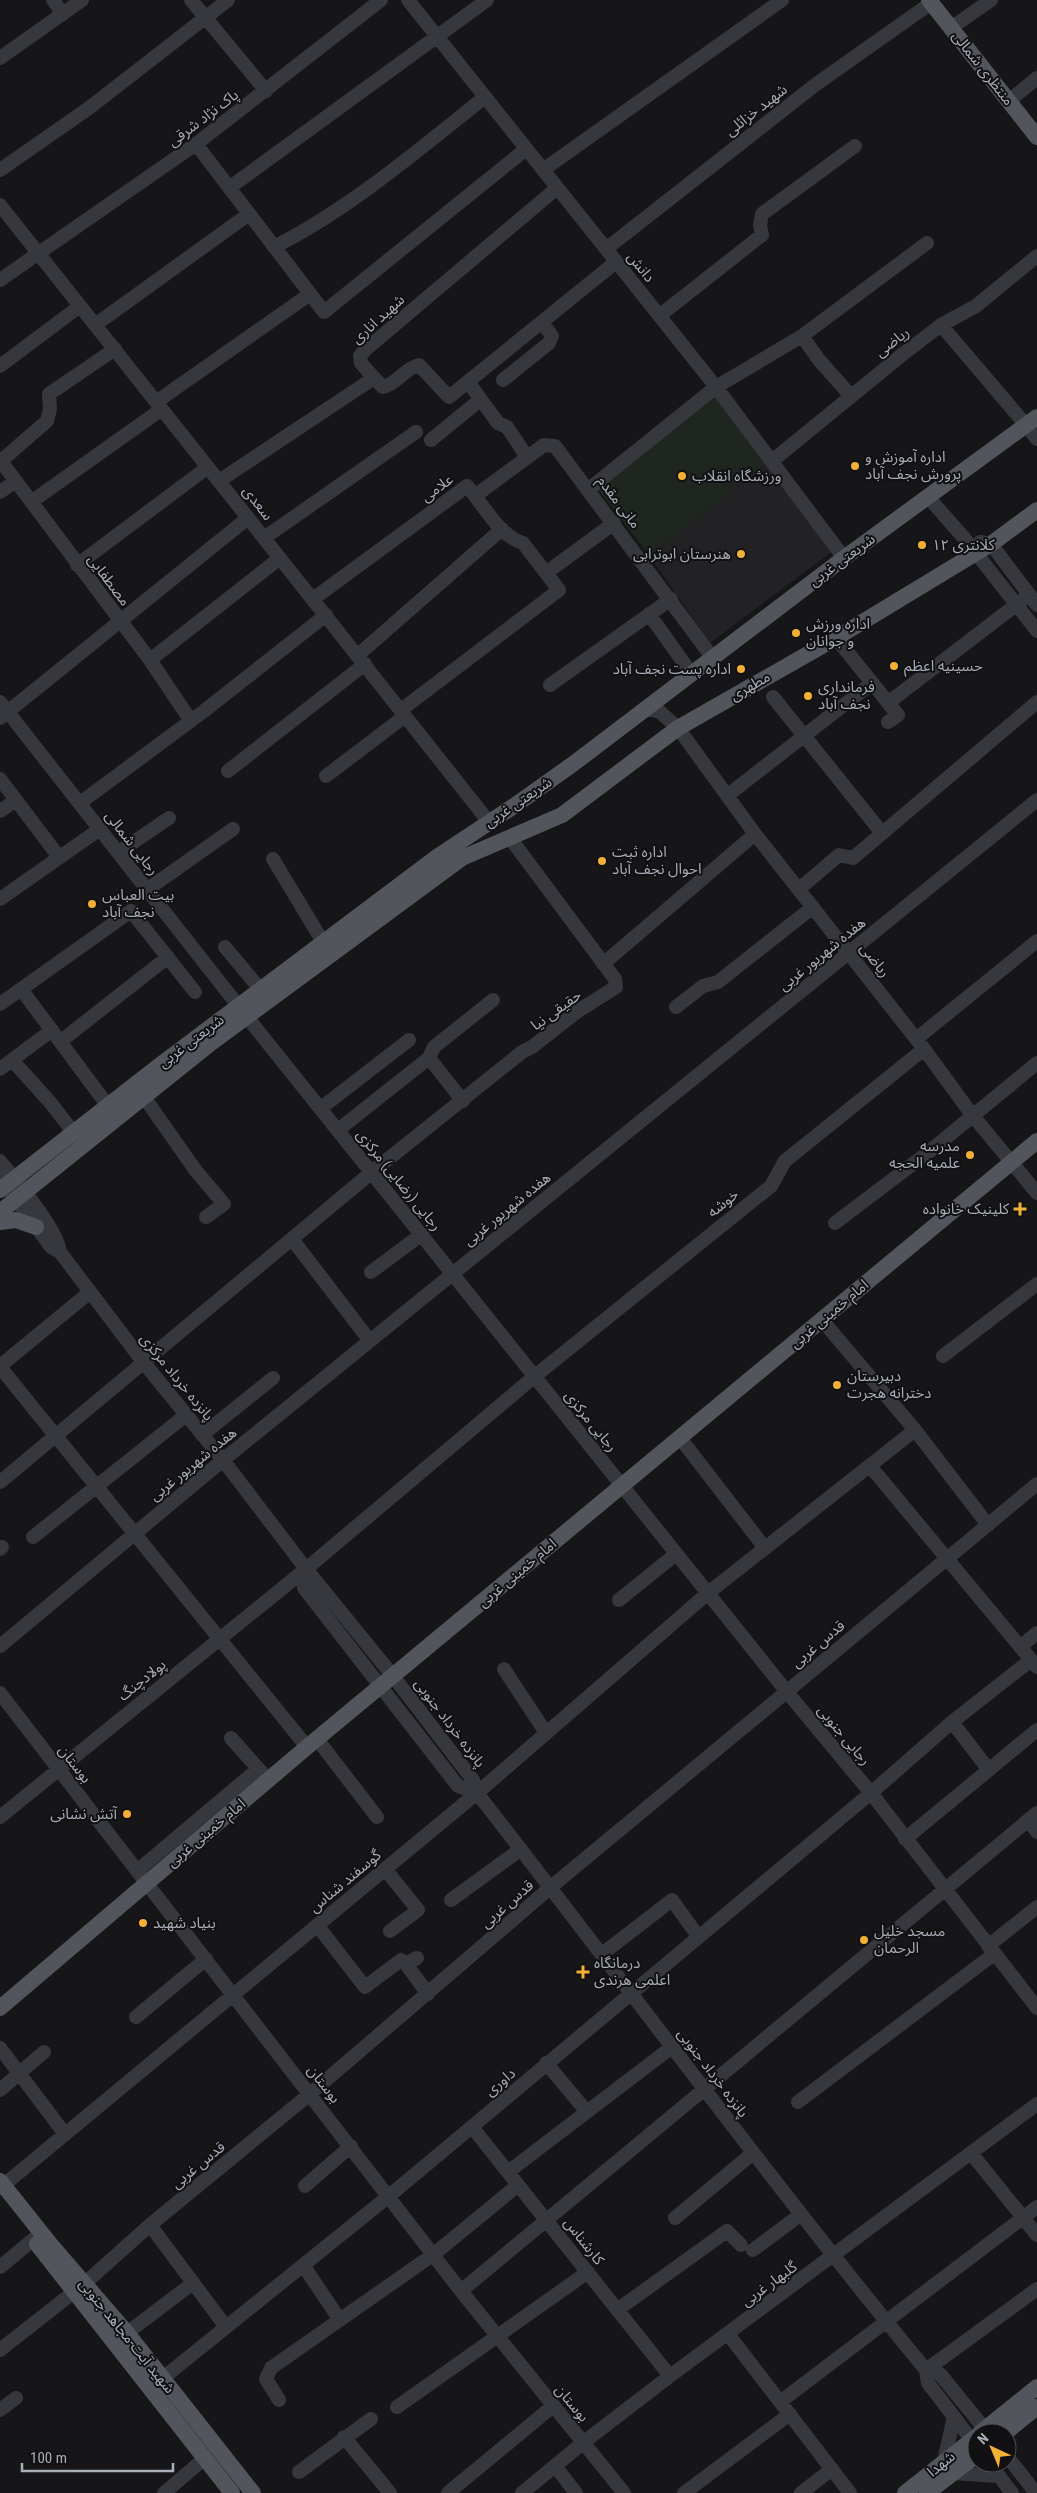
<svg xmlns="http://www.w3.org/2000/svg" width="1037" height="2493" font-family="'Roboto Condensed','Noto Sans Arabic',sans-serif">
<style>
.built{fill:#222225}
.green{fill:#1e261f}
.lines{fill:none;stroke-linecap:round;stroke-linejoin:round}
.minor{stroke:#37383d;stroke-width:14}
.major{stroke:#53555c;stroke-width:16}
.poi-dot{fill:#f2b134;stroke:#111113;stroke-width:2}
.labels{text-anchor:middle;stroke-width:4;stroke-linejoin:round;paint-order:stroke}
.street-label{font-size:15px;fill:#a8adb8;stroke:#111113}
.poi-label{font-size:15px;fill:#a8adb8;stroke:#111113;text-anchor:start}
</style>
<rect width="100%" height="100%" fill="#161618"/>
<path class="built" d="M766,464L833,551L710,643L650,557Z"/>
<path class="green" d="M714,394L766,464L650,557L597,488Z"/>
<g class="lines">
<path class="minor" d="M53,0L63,14
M191,0L266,91
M408,0L716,387L844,558
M951,28L991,0
M0,58L82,0
M1009,101L1037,78
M196,144L324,312L526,149
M0,170L89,108L228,0
M543,170L782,0
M229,188L487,0
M0,205L489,822
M274,247C351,208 418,150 485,97
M606,249L815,85L931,3
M0,280L196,144L381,0
M659,316L762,235L760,225L762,214L855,146
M95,325L249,214
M941,325L1026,425
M802,336L819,360L851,396
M0,366L80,306
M374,378L383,387C397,384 405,368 419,365L449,397L616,262
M503,380L549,343L552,336L542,322
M468,382L498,423L507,427L527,457
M156,402L310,294
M1032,433L1037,439
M431,440L480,400
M0,460L150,660L191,721
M1,461L47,421L50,409L49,394L115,349
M772,461L903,354L941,325L976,306L1037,256
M219,481L374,378L361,363L360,356L365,350L557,188
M589,489L716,387L802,336L927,243
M0,492L16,481
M475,496L544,445L555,446L712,657
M928,497L965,539L1037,631
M31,502L162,409
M264,538L416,432
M980,542L991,544L1037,605
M77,565L208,467
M546,573L614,523
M313,599L467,486C483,504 499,536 523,543L559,590L401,710
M649,614L691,673
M836,638L898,715L888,722
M358,655L502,529
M150,660L280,558
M550,685L671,599
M773,697L882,833
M0,702L247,1017L787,1692L871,1793L1037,2008
M888,703L1029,595
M641,711L649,709L660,712L678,728L755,834L924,1049L973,1116L1037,1193
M0,718L248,518
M228,771L365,664
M326,776L405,716
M0,779L59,857
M728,795L872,683
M80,803L204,711L326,615
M0,811L16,800
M119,852L169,818
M273,859L323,942
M148,889L233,829
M799,889L839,855L853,858L1037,702
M0,899L100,829
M225,947L260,989
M603,964L755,834
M21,989L108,1106
M0,1004L131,911L195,992
M676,1007L703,986L718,982L813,907
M916,1039L1037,941
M61,1041L168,957
M429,1058L463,1101
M12,1060L49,1101L74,1133
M0,1069L52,1030
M144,1097L196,1171L224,1204L206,1217
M321,1108L409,1040
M338,1130L429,1058L434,1047L493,1000
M0,1161C16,1181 57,1228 60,1252
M0,1177L51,1247L60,1252L144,1363L223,1460L306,1569L393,1676L473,1780L477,1793C627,1985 771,2182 926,2370L928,2383L977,2447
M835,1223L930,1151L1037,1063
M292,1239L370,1341
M371,1272L422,1234
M822,1320L915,1430L988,1525
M943,1356L1037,1284
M0,1366L90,1292
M0,1367L307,1747
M202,1435L273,1378
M680,1438L765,1548
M870,1466L1037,1667
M0,1482L372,1172L522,1052L532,1047L578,1011L616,987L615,979L510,838
M33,1537L186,1415
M0,1549L2,1547
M306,1569L304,1588L458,1786L477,1793
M619,1600L676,1554
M0,1646L223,1460L1037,800
M1020,1647L1037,1633
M504,1669L546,1733
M0,1693L461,2291L624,2493
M952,1722L989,1770
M231,1738L263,1774
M317,1739L377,1817
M0,1817L306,1569L535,1376L771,1186L785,1161L924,1049
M1028,1820L1037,1832
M905,1839L1037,1730
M385,1869L418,1910L390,1931
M137,1871L258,1769
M451,1900L521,1849
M317,1925L365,1987L401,1960L406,1964L417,1958
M988,1946L1037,1907
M602,1954L672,1900L698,1936
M406,1964L428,1994
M136,2017L206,1959
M0,2048L65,2134
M546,2063L587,2112
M0,2090L44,2052
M798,2102L994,1954
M472,2127L670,2376
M971,2153L1037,2235
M508,2172L672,2047
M305,2186L351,2146
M0,2188L477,1793L708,1593L915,1430
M675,2218L753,2153
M150,2225L226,2327
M753,2250L800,2215
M303,2265L340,2320
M0,2267L41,2233
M461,2291L1037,1813
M617,2310L727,2231L741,2245
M127,2333L193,2283
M728,2334L850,2493
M0,2350L84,2284L150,2225L311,2093L551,1887L1037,1484
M926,2370L1037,2289
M926,2370L940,2374L988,2433
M163,2378L389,2196L871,1793L952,1722L1031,1660
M279,2400L266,2379L271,2368L434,2254L518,2185
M780,2402L1037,2207
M397,2407L588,2272
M0,2410L16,2398
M344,2437L390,2493
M1007,2456L1036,2493
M944,2461L954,2417
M989,2463L1012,2493
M555,2466L576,2493
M299,2472L371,2419
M952,2473L999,2476
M164,2493L205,2458
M448,2493L553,2406
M522,2493L584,2442L670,2376L1037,2104
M684,2493L790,2414
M801,2493L832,2469"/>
<path class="major" d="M929,0L1037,137
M0,1190L160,1065L437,857L514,806L573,764L844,558L1037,417
M0,1212L211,1043L462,858L562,815L678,728L836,638L991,544L1037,510
M0,1222L16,1220L36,1227
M0,2008L307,1747L1037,1141
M0,2181L51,2245L127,2333L253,2493
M37,2244L232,2493
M980,2433L1037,2387
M1005,2433L1037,2407
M905,2493L977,2436
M927,2493L977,2455"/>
</g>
<g class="poi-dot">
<circle cx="855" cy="466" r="5"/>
<circle cx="682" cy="476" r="5"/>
<circle cx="922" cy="545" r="5"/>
<circle cx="741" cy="554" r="5"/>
<circle cx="796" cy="633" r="5"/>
<circle cx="894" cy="666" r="5"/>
<circle cx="741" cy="669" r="5"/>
<circle cx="808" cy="696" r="5"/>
<circle cx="602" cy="861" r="5"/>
<circle cx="92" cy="904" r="5"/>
<circle cx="970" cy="1155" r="5"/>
<path d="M1017.5 1201.5h5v5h5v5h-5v5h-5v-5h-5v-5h5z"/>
<circle cx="837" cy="1385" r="5"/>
<circle cx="127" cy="1814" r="5"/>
<circle cx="143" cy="1923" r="5"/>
<circle cx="864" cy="1940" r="5"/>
<path d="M580.5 1964.5h5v5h5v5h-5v5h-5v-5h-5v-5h5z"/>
</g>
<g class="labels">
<g class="street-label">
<text transform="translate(983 68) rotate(52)" y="5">منتظری شمالی</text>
<text transform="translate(756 110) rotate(-38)" y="5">شهید خزائلی</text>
<text transform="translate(203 118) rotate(-37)" y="5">پاک نژاد شرقی</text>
<text transform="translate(641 267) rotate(51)" y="5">دانش</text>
<text transform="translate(378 319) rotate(-42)" y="5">شهید اناری</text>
<text transform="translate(892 342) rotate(-38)" y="5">ریاضی</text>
<text transform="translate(437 488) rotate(-36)" y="5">علامی</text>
<text transform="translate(619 502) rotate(53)" y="5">مانی مقدم</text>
<text transform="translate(258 503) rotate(52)" y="5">سعدی</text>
<text transform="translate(842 560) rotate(-36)" y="5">شریعتی غربی</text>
<text transform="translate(109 580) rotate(53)" y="5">مصطفایی</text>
<text transform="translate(750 686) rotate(-30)" y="5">مطهری</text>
<text transform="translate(518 802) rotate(-34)" y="5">شریعتی غربی</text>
<text transform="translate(132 843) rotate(52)" y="5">رجایی شمالی</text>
<text transform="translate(822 954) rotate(-39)" y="5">هفده شهریور غربی</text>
<text transform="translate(875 960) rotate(52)" y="5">ریاضی</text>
<text transform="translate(556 1010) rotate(-36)" y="5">حقیقی نیا</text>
<text transform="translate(191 1041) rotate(-37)" y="5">شریعتی غربی</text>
<text transform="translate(399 1180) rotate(51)" y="5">رجایی (رضایی) مرکزی</text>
<text transform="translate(723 1203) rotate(-39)" y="5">خوشه</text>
<text transform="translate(507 1209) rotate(-39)" y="5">هفده شهریور غربی</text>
<text transform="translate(829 1314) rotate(-40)" y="5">امام خمینی غربی</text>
<text transform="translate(177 1377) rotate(51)" y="5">پانزده خرداد مرکزی</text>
<text transform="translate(591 1421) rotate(51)" y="5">رجایی مرکزی</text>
<text transform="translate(193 1464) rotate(-39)" y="5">هفده شهریور غربی</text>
<text transform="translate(517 1573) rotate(-40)" y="5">امام خمینی غربی</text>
<text transform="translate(818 1644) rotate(-40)" y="5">قدس غربی</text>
<text transform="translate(142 1680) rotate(-39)" y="5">پولادچنگ</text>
<text transform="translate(450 1723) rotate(53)" y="5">پانزده خرداد جنوبی</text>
<text transform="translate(844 1735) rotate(50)" y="5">رجایی جنوبی</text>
<text transform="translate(75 1764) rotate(52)" y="5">بوستان</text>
<text transform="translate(206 1833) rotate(-40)" y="5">امام خمینی غربی</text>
<text transform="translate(345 1881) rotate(-40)" y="5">گوسفند شناس</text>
<text transform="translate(507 1904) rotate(-41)" y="5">قدس غربی</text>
<text transform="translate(713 2073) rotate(53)" y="5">پانزده خرداد جنوبی</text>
<text transform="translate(500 2082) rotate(-40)" y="5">داوری</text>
<text transform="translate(324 2084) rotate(52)" y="5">بوستان</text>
<text transform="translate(198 2165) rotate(-39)" y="5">قدس غربی</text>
<text transform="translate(584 2241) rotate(52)" y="5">کارشناس</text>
<text transform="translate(769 2284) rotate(-36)" y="5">گلبهار غربی</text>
<text transform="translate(127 2336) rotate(51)" y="5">شهید آیت-مجاهد جنوبی</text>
<text transform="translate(572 2403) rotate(50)" y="5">بوستان</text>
<text transform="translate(941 2464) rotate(-39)" y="5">شهدا</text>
</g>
<g class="poi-label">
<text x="865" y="462">اداره آموزش و<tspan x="865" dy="17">پرورش نجف آباد</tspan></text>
<text x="692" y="481">ورزشگاه انقلاب</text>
<text x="932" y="550">کلانتری ۱۲</text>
<text x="731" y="559" text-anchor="end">هنرستان ابوترابی</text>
<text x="806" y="629">اداره ورزش<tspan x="806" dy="17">و جوانان</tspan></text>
<text x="904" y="671">حسینیه اعظم</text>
<text x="731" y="674" text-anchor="end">اداره پست نجف آباد</text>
<text x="818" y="692">فرمانداری<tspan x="818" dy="17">نجف آباد</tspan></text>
<text x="612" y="857">اداره ثبت<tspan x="612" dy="17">احوال نجف آباد</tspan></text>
<text x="102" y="900">بیت العباس<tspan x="102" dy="17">نجف آباد</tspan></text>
<text x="960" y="1151" text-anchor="end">مدرسه<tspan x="960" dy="17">علمیه الحجه</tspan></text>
<text x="1009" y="1214" text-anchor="end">کلینیک خانواده</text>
<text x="847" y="1381">دبیرستان<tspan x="847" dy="17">دخترانه هجرت</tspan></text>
<text x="117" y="1819" text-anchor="end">آتش نشانی</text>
<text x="153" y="1928">بنیاد شهید</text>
<text x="874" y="1936">مسجد خلیل<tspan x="874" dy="17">الرحمان</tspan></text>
<text x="594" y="1968">درمانگاه<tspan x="594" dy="17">اعلمی هرندی</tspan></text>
</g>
</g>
<g transform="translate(992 2448) rotate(316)"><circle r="24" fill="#111113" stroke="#4d4f55"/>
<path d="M0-4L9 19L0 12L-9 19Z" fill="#f2b134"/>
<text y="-8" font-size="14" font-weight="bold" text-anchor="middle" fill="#a8adb8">N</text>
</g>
<path d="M22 2463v8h151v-8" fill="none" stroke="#a8adb8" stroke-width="2.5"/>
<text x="30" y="2463" font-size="15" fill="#a8adb8" stroke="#111113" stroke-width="4" paint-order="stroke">100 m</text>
</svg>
